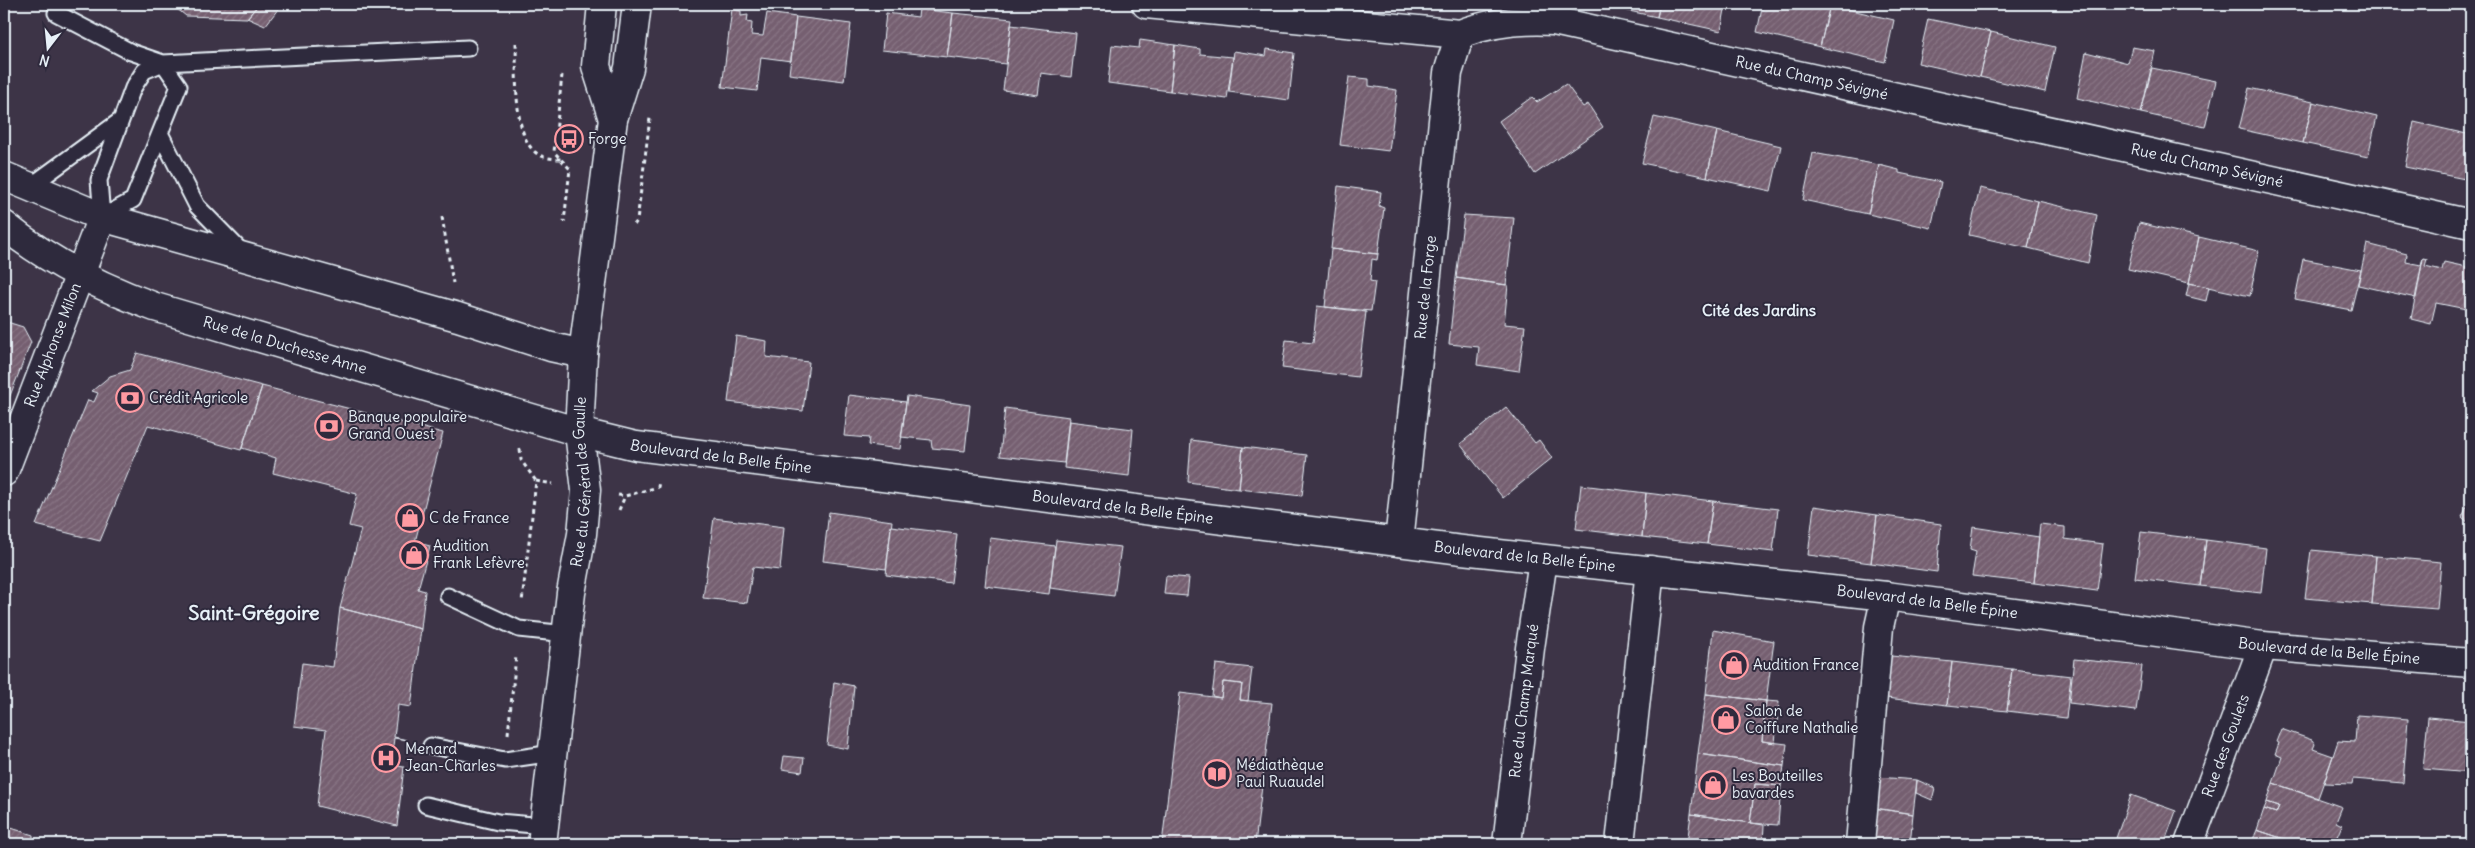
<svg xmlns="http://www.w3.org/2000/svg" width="2475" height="848" font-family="Delius,sans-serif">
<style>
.building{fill:url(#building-hatch);stroke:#e8f1f8}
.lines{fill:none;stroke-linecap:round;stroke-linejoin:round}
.lane-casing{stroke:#e8f1f8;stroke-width:19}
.street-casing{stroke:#e8f1f8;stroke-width:31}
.secondary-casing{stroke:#e8f1f8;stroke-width:31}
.path{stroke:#e8f1f8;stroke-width:3;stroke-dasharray:4 4;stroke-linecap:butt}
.lane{stroke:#2f2a3d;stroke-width:15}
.street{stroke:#2f2a3d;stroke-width:28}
.secondary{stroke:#2f2a3d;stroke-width:28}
.labels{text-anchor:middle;stroke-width:4;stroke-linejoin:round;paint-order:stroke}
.street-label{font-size:15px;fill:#e8f1f8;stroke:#2f2a3d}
.poi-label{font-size:15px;fill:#e8f1f8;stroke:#2f2a3d;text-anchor:start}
.neighbourhood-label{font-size:16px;font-weight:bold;fill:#e8f1f8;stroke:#2f2a3d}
.district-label{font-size:20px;font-weight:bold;fill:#e8f1f8;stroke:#2f2a3d}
</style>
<defs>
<pattern id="building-hatch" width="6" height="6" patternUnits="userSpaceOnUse" patternTransform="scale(1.25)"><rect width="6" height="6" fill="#755e70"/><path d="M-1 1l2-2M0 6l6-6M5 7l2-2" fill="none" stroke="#897685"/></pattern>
</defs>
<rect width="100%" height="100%" fill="#3d3447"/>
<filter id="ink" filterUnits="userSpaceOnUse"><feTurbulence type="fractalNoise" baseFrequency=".02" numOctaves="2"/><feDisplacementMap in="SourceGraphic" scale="10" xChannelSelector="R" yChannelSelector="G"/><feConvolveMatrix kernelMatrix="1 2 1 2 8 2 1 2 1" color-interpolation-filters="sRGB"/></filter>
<g filter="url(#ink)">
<path class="building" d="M171,4H259L247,18L186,16Z
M259,4H282L265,26L247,18Z
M1596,4H1660L1657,17Z
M1660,4H1726L1721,31L1657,17Z
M1763,4L1830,5L1820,47L1757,32Z
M1830,5L1894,20L1885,62L1820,47Z
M732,9L741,11V16L748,15L747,22L752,23L751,35L763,36L767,13L796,17L791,61L761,57L757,91L722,87Z
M919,9L953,13L947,57L882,50L886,13L918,17Z
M953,13L1012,19L1006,64L947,57Z
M796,17L851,24L844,81L789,74Z
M1928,19L1991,32L1980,77L1918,63Z
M1011,25L1076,33L1071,77L1041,73L1038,95L1003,90Z
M1991,32L2055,47L2045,92L1980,77Z
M1140,40L1175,45L1170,91L1108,83L1112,45L1139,48Z
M1175,45L1200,49V54L1233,57L1227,99L1170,91Z
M2132,47L2155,51L2141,113L2077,98L2086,52L2128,63Z
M1267,49L1294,53L1289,100L1229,92L1234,51L1266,56Z
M2152,68L2216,81L2205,127L2141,113Z
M1349,77L1369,79V86L1397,90L1389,151L1340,145Z
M1566,84L1583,107L1588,104L1603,127L1535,174L1499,121L1532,97L1537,102Z
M2249,88L2313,102L2303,143L2239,129Z
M2313,102L2377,117L2368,157L2303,143Z
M1654,117L1717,131L1707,177L1642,163Z
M2414,122L2471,135V150L2465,179L2405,167Z
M1717,131L1781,146L1771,191L1707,177Z
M2471,150V181L2465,179Z
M1813,153L1879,165L1868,214L1803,200Z
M1879,165L1899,170V173L1941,182L1931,228L1868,214Z
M1338,186L1381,192L1379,206L1384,208L1378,254L1331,249Z
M1980,188L2038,201L2028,248L1969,235Z
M2038,201L2097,215L2088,263L2028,248Z
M1464,215L1514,218L1506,285L1456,278Z
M2139,223L2199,237L2189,283L2128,269Z
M2199,237L2259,251L2250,296L2189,283Z
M2367,244L2407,254L2406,262L2421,265L2423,258L2416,298L2358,285Z
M1331,249L1378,254L1377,260L1372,259L1370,281L1375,282L1371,311L1325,307Z
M2423,258L2427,259L2425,266L2442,270L2444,262L2471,268V310L2436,303L2431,324L2411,319Z
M2303,259L2361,270L2351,310L2295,299Z
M1456,278L1508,285L1504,324L1525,326L1519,371L1477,365L1479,347L1449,344Z
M2189,283L2209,287L2206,301L2186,296Z
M1317,306L1366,312L1358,377L1282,368L1286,340L1313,343Z
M4,321L23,327L31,342L4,411Z
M736,336L767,341L766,357L809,362L803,411L728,402Z
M137,353L262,386L241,450L148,425L100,541L36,525L88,400L94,402L98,393L92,391L110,376L130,370Z
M262,386L443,433L415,542L430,546L418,589L425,591L421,629L340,608L361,529L349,526L357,494L273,473L276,458L242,448Z
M849,395L906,402L900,449L868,445L869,438L844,436Z
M907,396L970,405L965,451L932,448L931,440L901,437Z
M1506,407L1535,443L1539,440L1552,458L1503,498L1460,444Z
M1005,408L1069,417L1064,463L1000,456Z
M1069,421L1133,429L1129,476L1064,468Z
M1191,440L1243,447L1239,489L1188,482Z
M1243,447L1307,455L1302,496L1239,489Z
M1581,485L1646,493L1642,537L1576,529Z
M1646,493L1713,501L1707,544L1642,537Z
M2470,500H2471V525L2462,517Z
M1713,501L1778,509L1773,552L1707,544Z
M1814,506L1877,515L1871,563L1808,555Z
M829,512L892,521L886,569L823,561Z
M1877,515L1941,524L1937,572L1871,563Z
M714,518L784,527L780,570L753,567L747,603L703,598Z
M2040,524L2065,527V539L2103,544L2097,591L2034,583Z
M891,526L957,534L951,583L886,575Z
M1973,527L2039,537L2034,583L1972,576L1976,552L1970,550Z
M2141,532L2206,540L2200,586L2135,578Z
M990,538L1055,546L1049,594L985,586Z
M1056,540L1121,547L1114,596L1050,588Z
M2206,540L2266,548L2261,593L2200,586Z
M2311,550L2376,556L2372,604L2305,598Z
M2376,556L2441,562L2437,609L2372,604Z
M1166,576L1189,578L1187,596L1164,594Z
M340,608L421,629L411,707L398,705L394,737L407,740L394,738L391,765L404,767L397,826L317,806L326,730L294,726L302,663L333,667Z
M1713,630L1774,641L1766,701L1706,694Z
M1891,656L1952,662L1947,705L1886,698Z
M2074,659L2142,666L2136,711L2069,703Z
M1952,662L2012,669L2007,711L1947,705Z
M1216,664L1252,668L1248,701L1240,700L1242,684L1223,682L1221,698L1212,696Z
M2012,669L2071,676L2066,718L2007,711Z
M834,682L854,686L848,749L827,745Z
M1223,682L1242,684L1240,700L1272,703L1255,844H1162L1180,693L1221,698Z
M1706,694L1766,701L1762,741L1787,744L1784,766L1698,754Z
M1766,701L1779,702L1775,743L1762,741Z
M2357,715L2408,719L2403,783L2353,779L2352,784L2324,783L2338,741L2355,742Z
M2428,717L2471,721V773L2423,769Z
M2281,729L2312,740L2315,744L2313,749L2333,756L2318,798L2273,783L2282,757L2275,754L2279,743L2276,742Z
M1698,754L1784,766L1781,786L1755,784L1750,823L1691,814Z
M784,756L804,758L802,772L782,769Z
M1877,777L1917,780L1913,814L1874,808Z
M1917,780L1935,788L1932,800L1916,793Z
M2273,783L2342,807L2336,822L2342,825L2334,844H2299L2257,830L2264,809L2276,813L2279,806L2267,802Z
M1755,784L1781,786L1778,825L1750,823Z
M2131,795L2176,811L2164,844H2114Z
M2267,802L2279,806L2276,813L2264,809Z
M1874,808L1913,814L1910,844L1870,840Z
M1691,814L1764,825L1763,844H1687Z
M5,826L33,835V839L46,844L4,843Z
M2257,830L2299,844H2251Z"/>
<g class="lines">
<defs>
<path id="lane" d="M56,13L131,52L163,63L179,86L133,200L102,217L99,180L133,88L144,71L163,63L468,48
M161,135L197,206L243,253
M28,188L121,120
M448,596L519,629L567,634
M431,746L505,760L553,753
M426,805L498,822L545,826"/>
<g id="street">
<path id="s1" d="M1146,4L1460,34C1491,22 1520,19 1554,21L2471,224"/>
<path id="s2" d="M4,472L102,217"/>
<path id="s3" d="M1399,542L1448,73L1460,34"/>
<path id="s4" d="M1507,844L1530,648L1543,560"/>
<path d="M1620,844L1650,570"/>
<path d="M1860,844L1879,627L1886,596"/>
<path id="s5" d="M2189,844L2263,646"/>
</g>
<g id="secondary">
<path d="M602,4L596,66L613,119"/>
<path d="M4,176L102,217L458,317L551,347L583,354"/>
<path id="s6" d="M4,225C49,262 100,287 155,307L579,432L636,446L1462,550L1886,596L2263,646L2471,663"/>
<path id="s7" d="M542,844L571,593L582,534L586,490L579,432L583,354L613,119L629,68L637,4"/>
</g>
</defs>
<use href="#lane" class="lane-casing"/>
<use href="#street" class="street-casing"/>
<use href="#secondary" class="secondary-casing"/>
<path class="path" d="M516,43C517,71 512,132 535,152C542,158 553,159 561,159
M562,75L554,152L570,169L564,222
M442,217L453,283
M634,225L637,221L650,118
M520,449L521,460L536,481L522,602
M536,481L553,484
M618,495L625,496L658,487L659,482
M619,510L625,496
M508,734L516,656"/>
<use href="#lane" class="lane"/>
<use href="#street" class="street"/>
<use href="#secondary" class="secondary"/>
</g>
</g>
<defs>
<symbol id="bus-ring" viewBox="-11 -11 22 22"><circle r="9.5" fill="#2f2a3d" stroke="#ff9aa2" stroke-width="1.5"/><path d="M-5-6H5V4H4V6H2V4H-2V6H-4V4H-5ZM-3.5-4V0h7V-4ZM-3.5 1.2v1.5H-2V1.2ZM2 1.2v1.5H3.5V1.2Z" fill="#ff9aa2"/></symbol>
<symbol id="bank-ring" viewBox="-11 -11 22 22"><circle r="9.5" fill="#2f2a3d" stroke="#ff9aa2" stroke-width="1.5"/><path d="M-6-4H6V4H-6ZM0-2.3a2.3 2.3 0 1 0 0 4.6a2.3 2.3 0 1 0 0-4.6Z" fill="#ff9aa2"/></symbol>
<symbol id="shop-ring" viewBox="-11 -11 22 22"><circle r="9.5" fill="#2f2a3d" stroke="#ff9aa2" stroke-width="1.5"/><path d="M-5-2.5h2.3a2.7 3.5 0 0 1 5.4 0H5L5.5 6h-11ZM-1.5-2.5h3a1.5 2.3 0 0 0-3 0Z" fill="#ff9aa2"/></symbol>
<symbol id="hospital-ring" viewBox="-11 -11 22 22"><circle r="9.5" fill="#2f2a3d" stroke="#ff9aa2" stroke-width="1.5"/><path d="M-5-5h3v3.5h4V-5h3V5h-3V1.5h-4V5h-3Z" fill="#ff9aa2"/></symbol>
<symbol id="library-ring" viewBox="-11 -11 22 22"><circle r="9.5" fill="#2f2a3d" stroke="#ff9aa2" stroke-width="1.5"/><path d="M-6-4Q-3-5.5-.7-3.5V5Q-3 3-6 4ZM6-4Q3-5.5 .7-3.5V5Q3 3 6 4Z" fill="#ff9aa2"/></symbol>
</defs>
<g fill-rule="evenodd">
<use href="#bus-ring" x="553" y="123" width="32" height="32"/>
<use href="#bank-ring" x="114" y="382" width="32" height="32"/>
<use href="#bank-ring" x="313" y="410" width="32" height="32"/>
<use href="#shop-ring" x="394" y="502" width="32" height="32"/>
<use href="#shop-ring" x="398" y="539" width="32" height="32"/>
<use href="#shop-ring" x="1718" y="649" width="32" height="32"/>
<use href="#shop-ring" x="1710" y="704" width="32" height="32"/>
<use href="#hospital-ring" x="370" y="742" width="32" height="32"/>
<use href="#library-ring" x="1201" y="758" width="32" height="32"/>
<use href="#shop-ring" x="1697" y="769" width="32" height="32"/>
</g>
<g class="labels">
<g class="street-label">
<text dy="5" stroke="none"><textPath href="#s1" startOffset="675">Rue du Champ Sévigné</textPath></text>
<text dy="5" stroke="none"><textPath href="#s1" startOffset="1080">Rue du Champ Sévigné</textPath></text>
<text dy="5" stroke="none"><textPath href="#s3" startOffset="256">Rue de la Forge</textPath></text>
<text dy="5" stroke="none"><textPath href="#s2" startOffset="136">Rue Alphonse Milon</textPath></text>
<text dy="5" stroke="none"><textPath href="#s6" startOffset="308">Rue de la Duchesse Anne</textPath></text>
<text dy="5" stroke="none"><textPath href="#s6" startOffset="759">Boulevard de la Belle Épine</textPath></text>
<text dy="5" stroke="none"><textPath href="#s7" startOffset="365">Rue du Général de Gaulle</textPath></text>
<text dy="5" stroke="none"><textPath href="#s6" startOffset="1164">Boulevard de la Belle Épine</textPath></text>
<text dy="5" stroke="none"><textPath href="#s6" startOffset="1569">Boulevard de la Belle Épine</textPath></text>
<text dy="5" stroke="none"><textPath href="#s6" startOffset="1974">Boulevard de la Belle Épine</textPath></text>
<text dy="5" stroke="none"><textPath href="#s6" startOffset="2379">Boulevard de la Belle Épine</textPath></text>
<text dy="5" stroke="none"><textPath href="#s4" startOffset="144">Rue du Champ Marqué</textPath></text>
<text dy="5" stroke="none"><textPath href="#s5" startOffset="105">Rue des Goulets</textPath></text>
</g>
<g class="poi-label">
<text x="588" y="144">Forge</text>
<text x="149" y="403">Crédit Agricole</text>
<text x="348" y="422">Banque populaire<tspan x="348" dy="17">Grand Ouest</tspan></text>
<text x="429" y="523">C de France</text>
<text x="433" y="551">Audition<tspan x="433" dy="17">Frank Lefèvre</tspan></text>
<text x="1753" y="670">Audition France</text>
<text x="1745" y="716">Salon de<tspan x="1745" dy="17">Coiffure Nathalie</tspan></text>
<text x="405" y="754">Menard<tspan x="405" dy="17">Jean-Charles</tspan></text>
<text x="1236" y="770">Médiathèque<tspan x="1236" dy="17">Paul Ruaudel</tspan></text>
<text x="1732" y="781">Les Bouteilles<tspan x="1732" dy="17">bavardes</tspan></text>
</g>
<g class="neighbourhood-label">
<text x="1759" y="316">Cité des Jardins</text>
</g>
<g class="district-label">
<text x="254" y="620">Saint-Grégoire</text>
</g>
</g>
<rect width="2475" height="848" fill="none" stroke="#2f2a3d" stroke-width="20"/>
<rect x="10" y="10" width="2455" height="828" fill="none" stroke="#e8f1f8" stroke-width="2" filter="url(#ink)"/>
<g transform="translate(48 48) rotate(196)" stroke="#2f2a3d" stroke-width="4" paint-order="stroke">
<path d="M0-4L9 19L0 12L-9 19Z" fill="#e8f1f8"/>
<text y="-8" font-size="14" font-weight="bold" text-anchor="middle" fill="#e8f1f8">N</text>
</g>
</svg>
